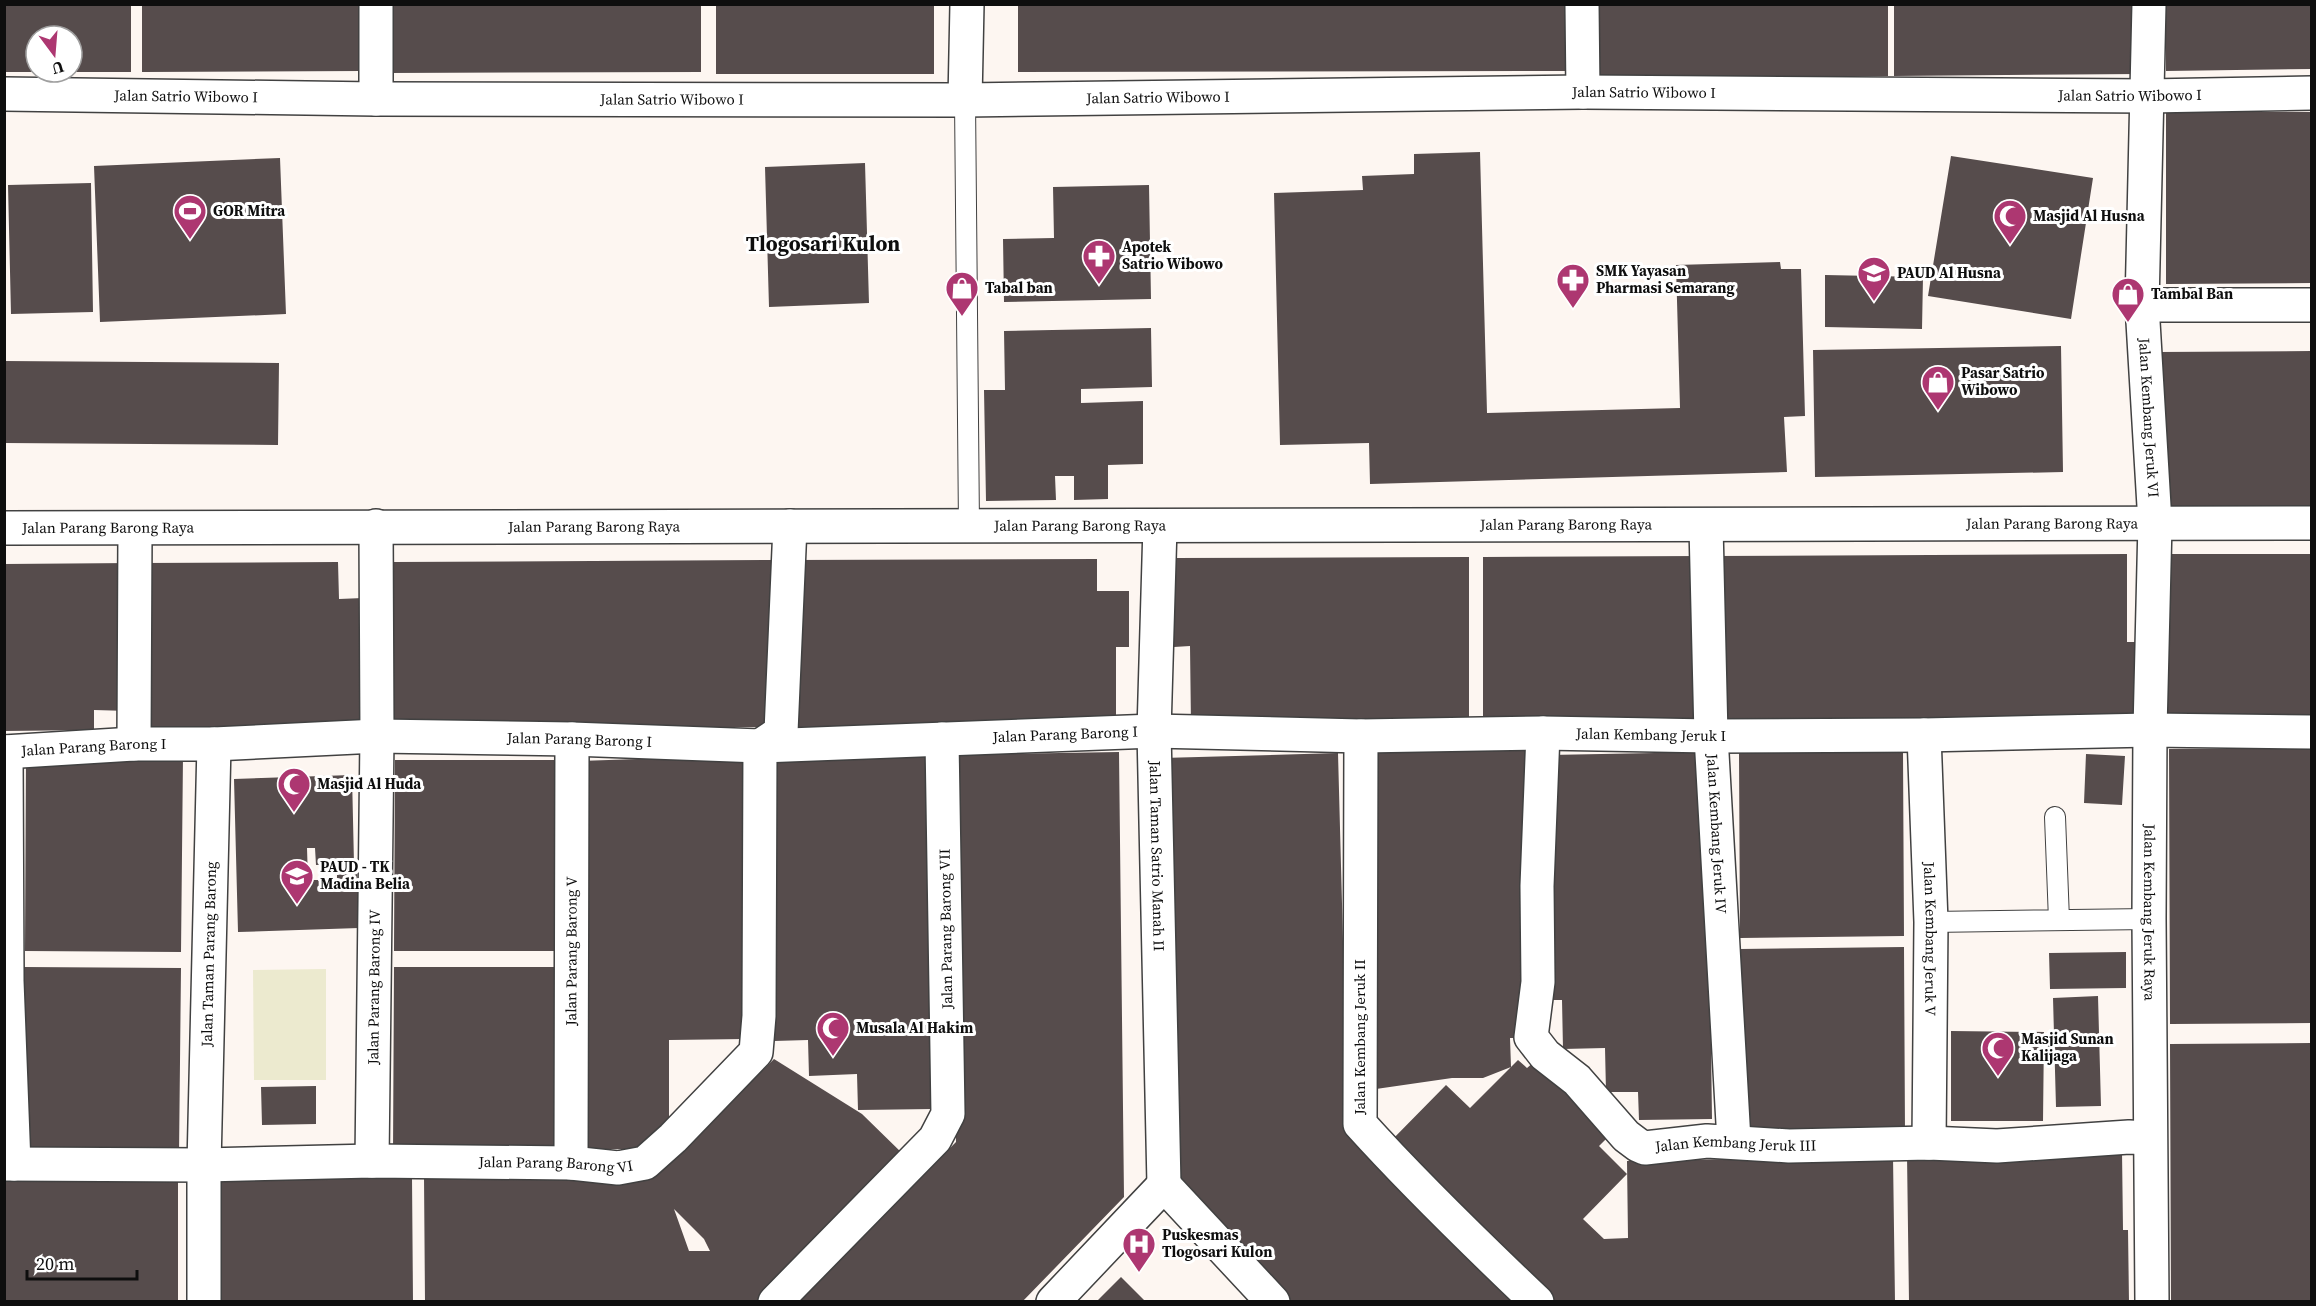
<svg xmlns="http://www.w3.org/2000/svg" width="2316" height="1306" font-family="'Source Serif 4',serif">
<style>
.pitch{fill:#eceacf}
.building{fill:#564c4c;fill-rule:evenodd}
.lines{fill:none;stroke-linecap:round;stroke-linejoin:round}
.lane-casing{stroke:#414141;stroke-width:22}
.street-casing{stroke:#414141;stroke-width:36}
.lane{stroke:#fff;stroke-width:20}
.street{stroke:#fff;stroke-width:33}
.labels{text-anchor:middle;stroke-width:6;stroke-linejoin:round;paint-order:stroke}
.street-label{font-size:15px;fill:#0e0e0e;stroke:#fff}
.poi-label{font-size:15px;font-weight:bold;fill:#0e0e0e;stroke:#fff;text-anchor:start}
.district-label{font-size:21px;font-weight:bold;fill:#0e0e0e;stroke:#fff}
</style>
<rect width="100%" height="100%" fill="#fdf6f1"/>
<path class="pitch" d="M326,969V1080H254L253,970Z"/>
<path class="building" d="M4,4H131V72H72V36H36V72H4Z
M142,4H363L362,71L142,72Z
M387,4H701V72L387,73Z
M716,4H934V74H716Z
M1018,4H1569V71L1018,72Z
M1894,4H2139V74L1894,76Z
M2165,4H2312V69L2166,71Z
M1596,5H1888V76L1596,78Z
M2166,112H2312V283L2166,284Z
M1480,152L1487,413L1680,408L1676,265L1780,262L1781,269H1801L1805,416L1784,417L1787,472L1370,484L1369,443L1280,445L1274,193L1363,190L1362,176L1414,174V154Z
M1951,156L2093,178L2071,319L1928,296Z
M280,158L286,314L100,322L94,166Z
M865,163L869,303L769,307L765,167Z
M91,183L93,312L11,314L8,185Z
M1149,185L1151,299L1004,302L1003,239L1054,238L1053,187Z
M1825,275L1923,277L1922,329L1825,327Z
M1151,328L1152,387L1081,389V403L1143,401V464L1108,465V499L1074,500V476H1055L1056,500L986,501L984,390H1005L1004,331Z
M2061,346L2063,472L1815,477L1813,350Z
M2312,351V515L2164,516L2159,352Z
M4,361L279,363L278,445L4,443Z
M2127,554V642H2138V721L1714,723V556Z
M2164,554H2312V720L2165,721Z
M1703,556V723L1483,724V557Z
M1469,557V724L1191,725L1190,646L1174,647V558Z
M1097,559V591H1129V647H1116V726L792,727V560Z
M777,560L772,727L394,729V562Z
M338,562L339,599L363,598L364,729L143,730L142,563Z
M132,563L129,711L94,710V730L4,731V564Z
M2312,748V1023L2170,1024L2169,749Z
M1526,750L1529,1038H1510L1511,1067L1483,1078H1452L1369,1090L1365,752Z
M1119,752L1124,1197L1022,1302H797L956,1142L951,755Z
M1707,752L1712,1119L1639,1120L1638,1092H1606L1605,1048L1563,1049L1562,1000H1553L1549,755Z
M1903,752L1904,936L1740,938L1739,753Z
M1338,753L1348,1129L1515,1302H1288L1186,1195L1173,1167L1162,758Z
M26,754L183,756L181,952L25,951Z
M2086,754L2125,756L2122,805L2084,803Z
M927,755L933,1109L858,1110L857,1074L809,1076L808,1040L774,1041L770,758Z
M666,758H743L745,1039L669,1040V1126H661L647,1149H583L580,761Z
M395,760H558L557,951H394Z
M352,775L354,864L316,865L315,848H307L308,880H337V869L357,868L359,928L238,932L234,779Z
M1904,947L1905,1133L1741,1135L1740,949Z
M2126,952V988L2050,989L2049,953Z
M24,967L181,968L179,1156L22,1155Z
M394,967H557L556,1156H393Z
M2098,996L2101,1106L2056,1107L2053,998Z
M1951,1031L2044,1032L2043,1121H1951Z
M2312,1043V1302H2171L2170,1044Z
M774,1059L862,1114L905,1156L759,1302H425L424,1177L660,1172ZM674,1209L704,1239L710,1251H689Z
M1518,1060L1527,1068L1534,1062L1609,1136L1599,1146L1627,1174L1583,1219L1604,1239L1628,1238L1627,1161L1893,1156L1895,1302H1545L1386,1146L1446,1085L1470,1108Z
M316,1086V1124L262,1125L261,1087Z
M2122,1151L2123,1230H2128L2129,1302H1909L1907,1155Z
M412,1177L413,1302H217L216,1180Z
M178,1180V1302H4V1182Z
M1121,1277L1146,1302H1096Z"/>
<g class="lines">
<defs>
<path id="lane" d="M965,100L969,526
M2055,817L2059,920
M1931,922L2149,919"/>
<g id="street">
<path d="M1582,4L1583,92"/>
<path id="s1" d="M2149,4L2142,305L2155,523L2150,730L2149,919L2152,1302"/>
<path id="s2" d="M4,94L376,99L965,100L1583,92L2148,96L2312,93"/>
<path d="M376,99V4"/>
<path d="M965,100L967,4"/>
<path d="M2142,305H2312"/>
<path id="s3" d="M1160,526L1154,731L1164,1185"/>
<path id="s4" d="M1706,526L1711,736L1734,1141"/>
<path id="s5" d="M4,528L2312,523"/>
<path id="s6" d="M1543,733L1537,886L1538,982L1531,1037L1545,1055L1577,1080L1626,1136L1638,1145L1645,1148L1707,1141L1789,1146L1929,1143L1997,1146L2129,1137L2150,1138"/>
<path id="s7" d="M1924,735L1931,922L1929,1143"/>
<path d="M1361,736L1360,1124C1416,1186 1476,1244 1537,1302"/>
<path d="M134,744L135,529"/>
<path id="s8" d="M4,752L134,744H214L377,736L572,739L760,746L1154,731L1361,736L1543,733L1711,736L1924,735L2150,730L2312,732"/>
<path d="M6,752L7,981L14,1164"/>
<path id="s9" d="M372,1161L377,736L376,526"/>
<path id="s10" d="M571,1163L572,739"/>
<path id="s11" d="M4,1164L204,1165L372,1161L571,1163L618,1168L645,1163L673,1138L756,1052L759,1016L760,746L781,732L790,526"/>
<path id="s12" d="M204,1302V1165L214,744"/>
<path d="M775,1302L935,1139L948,1114L942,739"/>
<path d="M1053,1302L1164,1185L1273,1302"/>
</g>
</defs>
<use href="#lane" class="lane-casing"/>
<use href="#street" class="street-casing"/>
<use href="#lane" class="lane"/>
<use href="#street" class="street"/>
</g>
<defs>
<symbol id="stadium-pin" viewBox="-11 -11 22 30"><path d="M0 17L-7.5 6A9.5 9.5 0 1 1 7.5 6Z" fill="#ad3771" stroke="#fff"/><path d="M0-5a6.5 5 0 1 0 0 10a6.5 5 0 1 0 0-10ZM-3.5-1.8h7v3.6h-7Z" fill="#fff"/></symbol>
<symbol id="mosque-pin" viewBox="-11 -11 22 30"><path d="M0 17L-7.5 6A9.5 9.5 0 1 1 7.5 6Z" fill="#ad3771" stroke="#fff"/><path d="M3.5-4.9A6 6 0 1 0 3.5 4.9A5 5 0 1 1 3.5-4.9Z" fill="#fff"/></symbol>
<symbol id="pharmacy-pin" viewBox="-11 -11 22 30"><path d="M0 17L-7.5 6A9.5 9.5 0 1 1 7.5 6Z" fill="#ad3771" stroke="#fff"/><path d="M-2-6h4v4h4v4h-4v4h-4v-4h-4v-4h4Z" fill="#fff"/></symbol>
<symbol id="school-pin" viewBox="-11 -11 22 30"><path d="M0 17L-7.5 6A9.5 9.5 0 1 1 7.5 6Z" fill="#ad3771" stroke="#fff"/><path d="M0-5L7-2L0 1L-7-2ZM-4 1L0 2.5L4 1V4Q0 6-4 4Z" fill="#fff"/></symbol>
<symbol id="shop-pin" viewBox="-11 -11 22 30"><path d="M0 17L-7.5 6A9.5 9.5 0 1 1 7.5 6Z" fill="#ad3771" stroke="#fff"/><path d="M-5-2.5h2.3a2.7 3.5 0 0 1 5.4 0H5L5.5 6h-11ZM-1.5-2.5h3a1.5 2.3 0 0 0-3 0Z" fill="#fff"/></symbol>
<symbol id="hospital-pin" viewBox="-11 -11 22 30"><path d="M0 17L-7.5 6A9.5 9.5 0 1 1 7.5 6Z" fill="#ad3771" stroke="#fff"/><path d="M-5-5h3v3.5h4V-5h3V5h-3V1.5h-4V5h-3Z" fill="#fff"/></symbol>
</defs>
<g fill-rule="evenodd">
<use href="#stadium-pin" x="171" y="192" width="38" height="52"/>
<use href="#mosque-pin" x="1991" y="197" width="38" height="52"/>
<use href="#pharmacy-pin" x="1080" y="237" width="38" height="52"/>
<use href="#school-pin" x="1855" y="254" width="38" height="52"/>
<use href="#pharmacy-pin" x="1554" y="261" width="38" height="52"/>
<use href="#shop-pin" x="943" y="269" width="38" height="52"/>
<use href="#shop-pin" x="2109" y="275" width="38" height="52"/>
<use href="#shop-pin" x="1919" y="363" width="38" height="52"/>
<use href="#mosque-pin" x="275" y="765" width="38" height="52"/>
<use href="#school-pin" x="278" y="857" width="38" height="52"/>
<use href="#mosque-pin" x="814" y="1009" width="38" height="52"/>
<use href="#mosque-pin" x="1979" y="1029" width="38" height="52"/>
<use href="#hospital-pin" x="1120" y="1225" width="38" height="52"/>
</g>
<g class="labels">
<g class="street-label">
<text dy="5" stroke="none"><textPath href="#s2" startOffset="1640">Jalan Satrio Wibowo I</textPath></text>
<text dy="5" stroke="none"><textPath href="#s2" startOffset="2126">Jalan Satrio Wibowo I</textPath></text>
<text dy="5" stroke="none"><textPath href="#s2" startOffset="182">Jalan Satrio Wibowo I</textPath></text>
<text dy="5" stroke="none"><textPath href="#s2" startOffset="1154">Jalan Satrio Wibowo I</textPath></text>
<text dy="5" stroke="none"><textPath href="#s2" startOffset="668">Jalan Satrio Wibowo I</textPath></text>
<text dy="5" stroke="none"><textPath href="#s1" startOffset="414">Jalan Kembang Jeruk VI</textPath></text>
<text dy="5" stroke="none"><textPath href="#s5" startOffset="2048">Jalan Parang Barong Raya</textPath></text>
<text dy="5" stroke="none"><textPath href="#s5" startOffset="590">Jalan Parang Barong Raya</textPath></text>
<text dy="5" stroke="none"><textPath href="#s5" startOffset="1076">Jalan Parang Barong Raya</textPath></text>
<text dy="5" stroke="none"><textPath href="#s5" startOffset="1562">Jalan Parang Barong Raya</textPath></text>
<text dy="5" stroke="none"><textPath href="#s5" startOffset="104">Jalan Parang Barong Raya</textPath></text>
<text dy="5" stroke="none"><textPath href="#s8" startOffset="1648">Jalan Kembang Jeruk I</textPath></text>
<text dy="5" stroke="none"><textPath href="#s8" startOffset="1062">Jalan Parang Barong I</textPath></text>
<text dy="5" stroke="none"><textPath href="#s8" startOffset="576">Jalan Parang Barong I</textPath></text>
<text dy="5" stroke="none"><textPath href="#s8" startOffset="90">Jalan Parang Barong I</textPath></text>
<text dy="5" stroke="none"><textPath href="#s4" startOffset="308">Jalan Kembang Jeruk IV</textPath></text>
<text dy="5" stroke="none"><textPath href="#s3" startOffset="330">Jalan Taman Satrio Manah II</textPath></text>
<text dy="5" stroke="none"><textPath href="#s1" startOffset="909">Jalan Kembang Jeruk Raya</textPath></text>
<text transform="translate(946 929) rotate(-91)" y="5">Jalan Parang Barong VII</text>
<text dy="5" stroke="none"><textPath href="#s7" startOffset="204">Jalan Kembang Jeruk V</textPath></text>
<text dy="5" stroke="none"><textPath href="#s10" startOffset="212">Jalan Parang Barong V</textPath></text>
<text dy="5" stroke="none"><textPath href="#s12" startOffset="348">Jalan Taman Parang Barong</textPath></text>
<text dy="5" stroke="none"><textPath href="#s9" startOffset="174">Jalan Parang Barong IV</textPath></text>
<text transform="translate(1360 1037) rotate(-90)" y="5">Jalan Kembang Jeruk II</text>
<text dy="5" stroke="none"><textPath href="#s6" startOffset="556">Jalan Kembang Jeruk III</textPath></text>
<text dy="5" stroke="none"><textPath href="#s11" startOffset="552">Jalan Parang Barong VI</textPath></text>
</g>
<g class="poi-label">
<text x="213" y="216">GOR Mitra</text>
<text x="2033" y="221">Masjid Al Husna</text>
<text x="1122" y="252">Apotek<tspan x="1122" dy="17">Satrio Wibowo</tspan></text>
<text x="1596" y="276">SMK Yayasan<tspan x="1596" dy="17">Pharmasi Semarang</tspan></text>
<text x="1897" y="278">PAUD Al Husna</text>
<text x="985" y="293">Tabal ban</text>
<text x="2151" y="299">Tambal Ban</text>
<text x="1961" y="378">Pasar Satrio<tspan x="1961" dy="17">Wibowo</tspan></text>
<text x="317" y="789">Masjid Al Huda</text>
<text x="320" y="872">PAUD - TK<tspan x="320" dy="17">Madina Belia</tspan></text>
<text x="856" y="1033">Musala Al Hakim</text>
<text x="2021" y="1044">Masjid Sunan<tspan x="2021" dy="17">Kalijaga</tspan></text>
<text x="1162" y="1240">Puskesmas<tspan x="1162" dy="17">Tlogosari Kulon</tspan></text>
</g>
<g class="district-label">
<text x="823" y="251">Tlogosari Kulon</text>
</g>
</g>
<rect width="2316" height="1306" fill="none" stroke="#0e0e0e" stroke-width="12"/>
<g transform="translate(54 54) rotate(164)"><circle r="28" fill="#ffffff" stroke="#9f9f9f" stroke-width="1.5"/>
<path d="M0-4.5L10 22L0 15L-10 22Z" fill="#ad3771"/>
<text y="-9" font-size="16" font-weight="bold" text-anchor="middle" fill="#0e0e0e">U</text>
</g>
<path d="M27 1270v9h110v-9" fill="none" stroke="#0e0e0e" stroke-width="3"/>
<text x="36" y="1270" font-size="18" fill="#0e0e0e" stroke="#ffffff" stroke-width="4.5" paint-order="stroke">20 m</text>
</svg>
